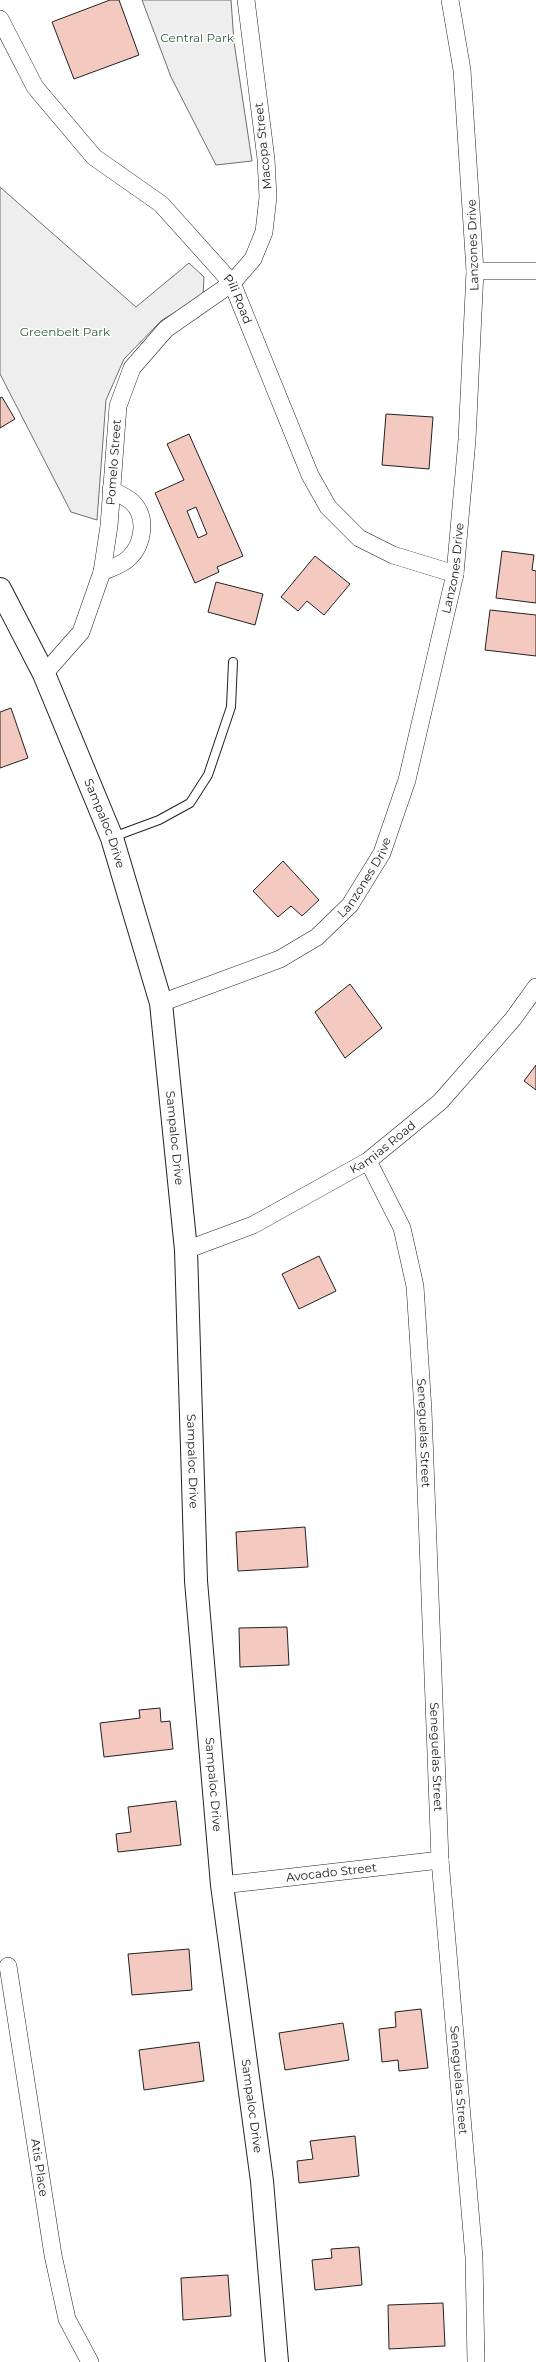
<svg xmlns="http://www.w3.org/2000/svg" width="536" height="2362" font-family="Montserrat,sans-serif">
<style>
.green{fill:#eee;stroke:#6f6f6f}
.building{fill:#f3c9c0;stroke:#222;fill-rule:evenodd}
.lines{fill:none;stroke-linecap:round;stroke-linejoin:round}
.lane-casing{stroke:#222;stroke-width:10}
.street-casing{stroke:#222;stroke-width:18}
.secondary-casing{stroke:#222;stroke-width:24}
.lane{stroke:#fff;stroke-width:8}
.street{stroke:#fff;stroke-width:17}
.secondary{stroke:#fff;stroke-width:22}
.labels{text-anchor:middle;stroke-width:3;stroke-linejoin:round;paint-order:stroke}
.park-label{font-size:12px;fill:#2f5e38;stroke:#fff}
.street-label{font-size:12px;fill:#222;stroke:#fff}
</style>
<rect width="100%" height="100%" fill="#fff"/>
<path class="green" d="M142,0H231L234,42L252,161L216,165L171,77Z
M0,187L136,307L189,263L204,277L203,296L162,320L124,359L106,400L97,520L71,512L0,374Z"/>
<path class="building" d="M110,0H119L139,55L74,79L52,22Z
M2,397L15,419L0,428V398Z
M386,414L433,417L429,469L382,465Z
M189,434L243,556L217,567L219,572L195,583L155,493L184,480L167,444ZM196,507L207,534L198,538L187,511Z
M502,551L534,555L532,570L536,571V603L496,598Z
M315,556L350,584L324,615L307,601L298,611L281,597Z
M216,582L263,594L255,625L208,612Z
M490,610L536,615V656L485,650Z
M11,708L28,758L0,768V712Z
M283,861L319,900L302,916L291,906L278,917L253,891Z
M350,984L382,1028L345,1058L315,1012Z
M536,1065V1090L524,1081Z
M319,1256L336,1291L299,1309L282,1274Z
M305,1527L308,1567L238,1571L236,1532Z
M287,1627L289,1665L240,1667L239,1628Z
M160,1708L161,1722L170,1721L173,1749L104,1757L100,1723L140,1718L139,1710Z
M176,1801L181,1845L118,1852L116,1834L131,1832L128,1807Z
M189,1949L192,1990L132,1995L128,1954Z
M421,2009L428,2068L399,2071L398,2060L382,2062L379,2029L396,2027L395,2012Z
M343,2023L349,2060L285,2070L279,2033Z
M199,2042L204,2081L144,2090L139,2050Z
M355,2136L359,2176L299,2183L297,2161L313,2159L310,2141Z
M359,2247L362,2285L315,2290L312,2260L332,2258L331,2249Z
M228,2275L231,2316L183,2320L181,2278Z
M443,2303L445,2346L389,2349L388,2305Z"/>
<g class="lines">
<defs>
<path id="lane" d="M113,837L159,820L190,803L208,775L231,707L233,662"/>
<g id="street">
<path id="s1" d="M0,19L35,87L94,157L161,204L232,283L310,475L328,507L359,538L393,555L455,574"/>
<path d="M475,271H536"/>
<path d="M102,572C111,568 122,565 129,558C143,545 148,517 132,502C127,497 118,494 111,489"/>
<path id="s2" d="M44,674L81,632L102,572L109,526L118,406L132,368L166,329L232,283L253,259L264,232L268,197L266,159L246,0"/>
<path id="s3" d="M161,1003L280,959L317,937L350,905L382,853L407,780L455,574L467,440L475,271L462,70L450,0"/>
<path id="s4" d="M368,1161L402,1228L415,1286L423,1410L440,1860L474,2257L476,2362"/>
<path id="s5" d="M186,1250L253,1225L368,1161L440,1102L513,1019L536,987"/>
<path id="s6" d="M222,1885L440,1860"/>
<path id="s7" d="M8,1966L53,2255L67,2319L90,2362"/>
</g>
<g id="secondary">
<path id="s8" d="M0,589L44,674L112,838L161,1003L186,1250L196,1581L222,1885L262,2181L277,2362"/>
</g>
</defs>
<use href="#lane" class="lane-casing"/>
<use href="#street" class="street-casing"/>
<use href="#secondary" class="secondary-casing"/>
<use href="#lane" class="lane"/>
<use href="#street" class="street"/>
<use href="#secondary" class="secondary"/>
</g>
<g class="labels">
<g class="park-label">
<text x="197" y="42">Central Park</text>
<text x="65" y="336">Greenbelt Park</text>
</g>
<g class="street-label">
<text transform="translate(263 146) rotate(-96)" y="4">Macopa Street</text>
<text transform="translate(473 245) rotate(-92)" y="4">Lanzones Drive</text>
<text dy="4" stroke="none"><textPath href="#s1" startOffset="373">Pili Road</textPath></text>
<text dy="4" stroke="none"><textPath href="#s2" startOffset="230">Pomelo Street</textPath></text>
<text dy="4" stroke="none"><textPath href="#s3" startOffset="571">Lanzones Drive</textPath></text>
<text dy="4" stroke="none"><textPath href="#s8" startOffset="257">Sampaloc Drive</textPath></text>
<text dy="4" stroke="none"><textPath href="#s3" startOffset="247">Lanzones Drive</textPath></text>
<text dy="4" stroke="none"><textPath href="#s8" startOffset="581">Sampaloc Drive</textPath></text>
<text dy="4" stroke="none"><textPath href="#s5" startOffset="223">Kamias Road</textPath></text>
<text dy="4" stroke="none"><textPath href="#s4" startOffset="282">Seneguelas Street</textPath></text>
<text dy="4" stroke="none"><textPath href="#s8" startOffset="905">Sampaloc Drive</textPath></text>
<text dy="4" stroke="none"><textPath href="#s4" startOffset="606">Seneguelas Street</textPath></text>
<text dy="4" stroke="none"><textPath href="#s8" startOffset="1229">Sampaloc Drive</textPath></text>
<text dy="4" stroke="none"><textPath href="#s6" startOffset="110">Avocado Street</textPath></text>
<text dy="4" stroke="none"><textPath href="#s4" startOffset="930">Seneguelas Street</textPath></text>
<text dy="4" stroke="none"><textPath href="#s8" startOffset="1553">Sampaloc Drive</textPath></text>
<text dy="4" stroke="none"><textPath href="#s7" startOffset="204">Atis Place</textPath></text>
</g>
</g>
</svg>
